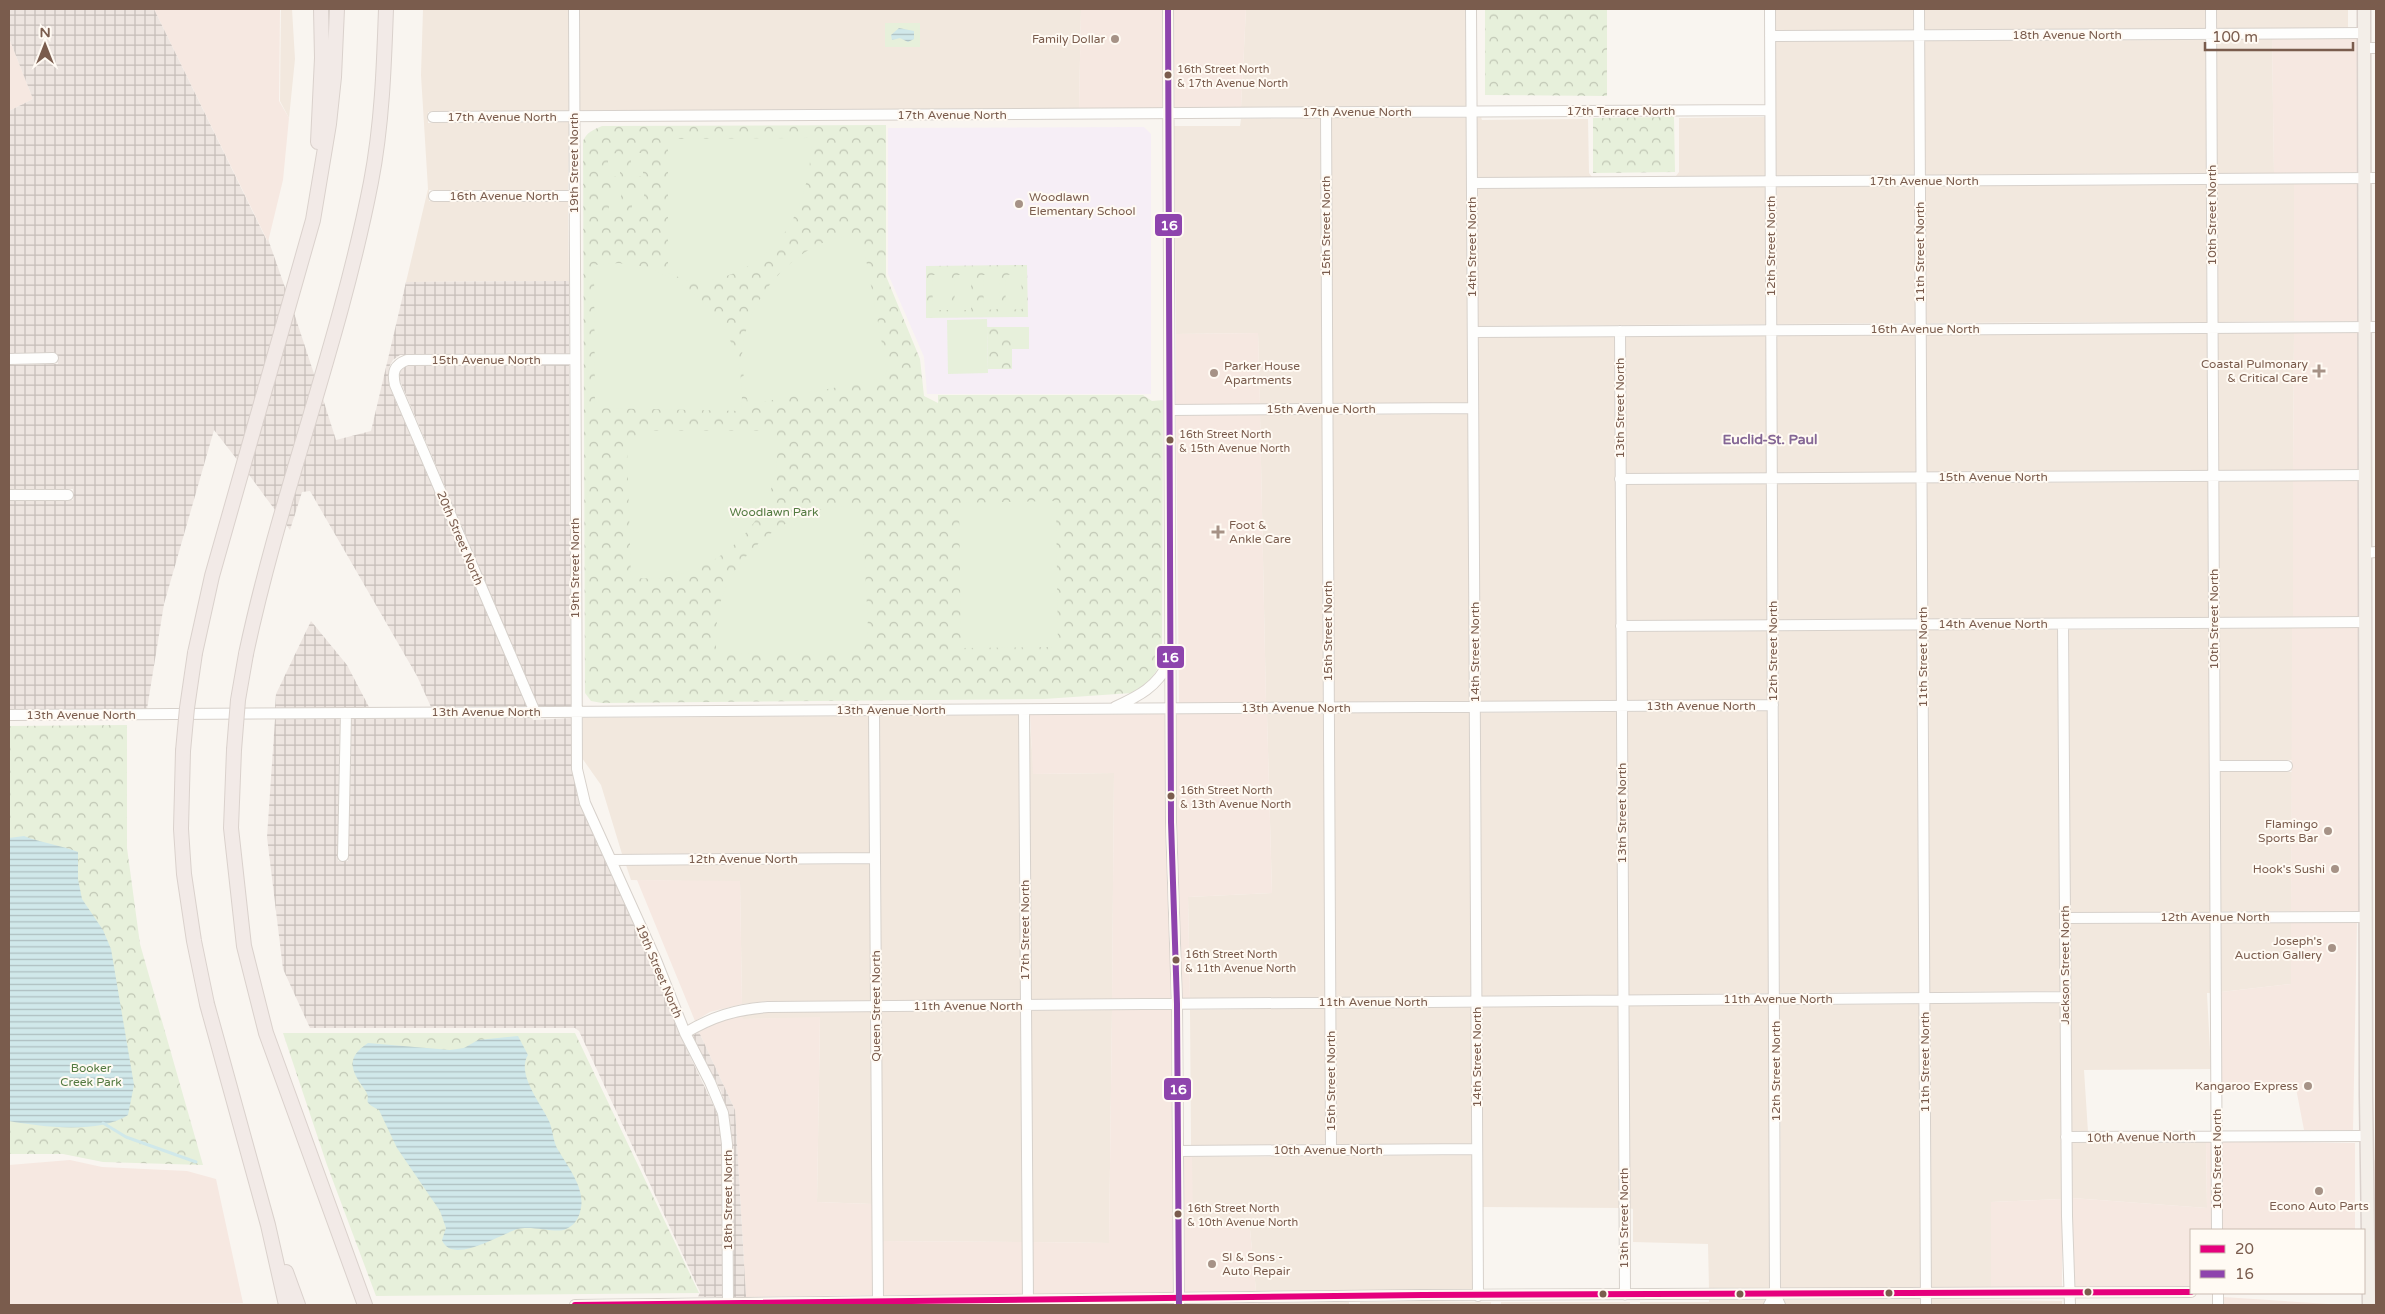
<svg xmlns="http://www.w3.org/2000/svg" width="2385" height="1314" font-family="'Varela Round',sans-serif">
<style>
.residential{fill:#f2e8de}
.commercial{fill:#f6e8e1}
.industrial{fill:url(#industrial-grid)}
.education{fill:#f6eef6}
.park{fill:url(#park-crowns)}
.pitch{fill:#e7f0db}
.water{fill:url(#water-rules)}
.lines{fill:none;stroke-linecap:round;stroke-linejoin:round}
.stream{stroke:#d0e8ea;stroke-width:3}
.minor-casing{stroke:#d7d1cb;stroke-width:12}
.major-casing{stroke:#dad1cc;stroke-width:15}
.highway-casing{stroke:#dad1cc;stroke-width:16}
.minor{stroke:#fefefd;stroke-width:10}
.major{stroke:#f3eee8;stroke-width:12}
.highway{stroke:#f2eae7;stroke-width:14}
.highway-bridge-casing{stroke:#dad1cc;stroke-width:16;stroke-linecap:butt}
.highway-bridge{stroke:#f2eae7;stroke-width:14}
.bus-1-casing{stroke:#fffaf3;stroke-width:10}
.bus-2-casing{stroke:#fffaf3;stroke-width:10}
.bus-1{stroke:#e5007d;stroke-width:6}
.bus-2{stroke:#8e44ad;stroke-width:6}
.poi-dot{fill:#a69286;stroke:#fffaf3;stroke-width:2}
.bus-dot{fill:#7a5c4d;stroke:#fffaf3;stroke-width:2}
.labels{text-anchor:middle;stroke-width:4;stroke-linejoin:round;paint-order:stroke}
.bus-label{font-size:11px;fill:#7a5c4d;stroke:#fffaf3;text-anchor:start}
.street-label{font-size:12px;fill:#7a5c4d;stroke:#fffaf3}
.poi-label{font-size:12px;fill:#7a5c4d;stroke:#fffaf3;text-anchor:end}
.park-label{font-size:12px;fill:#537a41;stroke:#fffaf3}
.neighbourhood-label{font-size:14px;font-weight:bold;fill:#846695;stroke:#fffaf3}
.line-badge{stroke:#fffaf3;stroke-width:2}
.badge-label{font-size:14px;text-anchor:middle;font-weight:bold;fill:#fff}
</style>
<defs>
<pattern id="industrial-grid" width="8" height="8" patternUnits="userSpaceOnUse" patternTransform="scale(1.25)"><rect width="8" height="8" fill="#ede5e0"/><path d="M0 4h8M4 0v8" fill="none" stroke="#c5bdb8"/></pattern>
<pattern id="park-crowns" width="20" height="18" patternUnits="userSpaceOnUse" patternTransform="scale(1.25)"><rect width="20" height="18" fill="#e7f0db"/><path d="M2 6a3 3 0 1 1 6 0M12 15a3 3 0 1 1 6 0" fill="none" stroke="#c0c6b4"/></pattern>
<pattern id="water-rules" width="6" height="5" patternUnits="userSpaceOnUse" patternTransform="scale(1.25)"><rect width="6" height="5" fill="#d0e8ea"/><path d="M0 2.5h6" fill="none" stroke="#aebfc0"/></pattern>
</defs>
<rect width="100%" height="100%" fill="#f9f5f0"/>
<path class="residential" d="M281,9H292L295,59L289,118L280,101Z
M423,9H569V111L428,112V123L569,122L568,190H429V201L568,202L569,281L406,282L428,189L421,75Z
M579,9H1081L1079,108L579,111Z
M1246,9H1466L1467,106L1241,107Z
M1775,9H1914V30L1775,31Z
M1924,9H2205L2206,28L1924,30Z
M2216,9H2348V28H2216Z
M2272,39L2274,173H2217L2216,40Z
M2206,40V173L1925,175L1924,41Z
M1914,41L1915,175L1776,176L1775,42Z
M1481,117L1482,120L1588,119L1589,173L1592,177H1477V118Z
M1765,117V176H1676L1679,172V118Z
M1320,118L1322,403L1260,404L1258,333L1176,334L1174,126H1240L1241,119Z
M1331,118H1467L1468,403H1332Z
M2294,184V321L2217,322V185Z
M2206,185L2207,322L1926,323L1925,186Z
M1915,186L1916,323L1777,324L1776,187Z
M1766,187V324L1478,326L1477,189Z
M2207,333L2208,470L1927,472L1926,335Z
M2217,333H2294L2293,470H2218Z
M1916,335L1917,472L1777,473V336Z
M1615,336L1617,701H1480L1478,337Z
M1625,336H1766L1767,473H1625Z
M1468,414L1470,701L1334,702L1332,415Z
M1260,415H1322L1324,702H1266Z
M2293,481V617H2219L2218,482Z
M2208,482L2209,617L1927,619V483Z
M1917,483V619L1778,620L1777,484Z
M1767,484L1768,620L1626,621V485Z
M2292,628V760L2220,761L2219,629Z
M2209,629L2210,912H2070L2069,630Z
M1917,630L1919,992L1780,993L1778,631Z
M1928,630H2058L2060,991L1930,992Z
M1768,631V700H1627L1626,632Z
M1769,711L1770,993L1628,995L1627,712Z
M1617,712L1618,995L1482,996L1480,713Z
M1334,713H1470L1471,996L1336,997Z
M1267,714H1324L1325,997L1190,998L1188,897L1272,893Z
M1019,715L1021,1000L881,1001L880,716Z
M1029,715L1034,774L1114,773L1112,999L1031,1000Z
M869,716L870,853L622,854L601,785L582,758L583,718Z
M2220,772H2292L2291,911H2221Z
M870,864L871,1001H768L742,1004L740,882L631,880L626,865Z
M2210,923L2211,993H2207L2211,1069L2084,1070L2088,1132H2071L2070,924Z
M2221,923H2291V984L2221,992Z
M2060,1003L2062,1199L1991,1202V1287L1931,1288L1930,1004Z
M1919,1004L1921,1288H1781L1780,1005Z
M1770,1005V1288L1709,1289L1708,1244L1633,1242V1209L1629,1208L1628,1006Z
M1618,1006L1619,1208L1482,1207V1007Z
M1472,1007V1144L1336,1145V1009Z
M1325,1008L1326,1145H1191L1190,1010Z
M1112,1010L1109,1243L1032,1242L1031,1011Z
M1021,1011L1022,1242L883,1241L881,1012Z
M768,1012H871L872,1204L817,1202L820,1018L742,1019V1015Z
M2206,1142L2207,1208L2072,1198L2071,1143Z
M1472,1155L1473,1290L1256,1291L1250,1229L1192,1222V1157Z
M1921,1299V1305H1786L1784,1300Z
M1931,1299L2062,1301V1305H1931Z
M1709,1300H1765L1764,1305H1640V1302H1709Z
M1423,1301L1491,1302V1305H1360V1302Z
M1349,1302V1305H1258L1257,1303Z
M1501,1302H1630V1305H1501Z"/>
<path class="commercial" d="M154,9H280L279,101L289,118L283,180L268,242Z
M1081,9H1163L1164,108H1079Z
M1174,9H1246L1241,107L1174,108Z
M9,38L33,99L9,111Z
M2272,39H2357L2358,172L2274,173Z
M2294,184H2358V321H2294Z
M2359,332V469L2293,470L2294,333Z
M1258,333L1260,404H1176V334Z
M1260,415L1266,702L1179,703L1176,416Z
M2293,481H2359L2360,616L2293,617Z
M2292,628H2360L2362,911H2291Z
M1166,714V828L1172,998L1112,999L1114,773L1033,774L1030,715Z
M1176,714H1267L1272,893L1188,897L1190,998H1182L1176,822Z
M637,880L740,881L742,1004L710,1012L695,1021Z
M2357,922L2353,1131L2304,1130L2295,1083L2222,1084L2221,992L2291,984V923Z
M1112,1010H1172L1174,1292L1032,1295V1242L1109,1243Z
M742,1015L743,1019L820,1017L817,1202L872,1204L873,1295L746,1297L735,1110L699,1032L714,1023Z
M2222,1141L2355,1143V1230H2222Z
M2206,1142H2212V1230H2191V1286L2072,1287V1198L2207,1208Z
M1183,1157H1192L1193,1221L1250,1229L1256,1291L1184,1292Z
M2373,1157L2376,1163V1285H2374Z
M70,1160L102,1167L187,1171L216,1179L243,1303L9,1305V1165Z
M2062,1199V1287H1991V1202Z
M883,1241L1022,1242V1295H883Z
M2223,1297L2344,1305H2223Z
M1184,1303H1257L1258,1305H1184Z"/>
<path class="industrial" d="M9,9H154L267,241L268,239L288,296L239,462L214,430L164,604L147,709H9V501L73,500V489H9V365L58,364L57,353H9V111L33,99L9,38Z
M569,281V354L407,355H400L393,360L389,367L388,377L390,388L527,706L431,707L417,676L310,491L302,492L290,530L283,520L323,399L336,440L371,431L406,282Z
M294,313L317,383L275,510L247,472Z
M569,365L571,706H538L398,376L402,368L407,366Z
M311,621L347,665L369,707L275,708L276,694Z
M532,718L533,720L571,718L572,770L580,805L651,962L678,1031L718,1115L722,1144L723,1297H698L700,1292L579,1031L575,1028H310L283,969L267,837L275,719H340L338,861H348L351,719Z
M699,1032L735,1110L746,1297H733L731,1127L721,1091L692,1036Z"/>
<path class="education" d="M1144,127L1151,134V394H927L924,357L888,274V128Z"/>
<path class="park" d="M1485,9H1607V96L1485,95Z
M1674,117L1675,172L1593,173V118Z
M886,125V276L920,359L924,396L938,403V395H1143L1152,401L1163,400L1162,654C1158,673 1150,684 1132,693L1044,699L602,703L591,701L585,693L583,141C587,132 593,130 602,126Z
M1027,265L1028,317L926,318V266Z
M987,327H1012V369H988Z
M127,725V848L140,944L203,1165L103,1162L63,1154H9V726Z
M283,1033H575L699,1293L376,1296L327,1165Z"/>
<path class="pitch" d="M885,23H920V47H885Z
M812,138C811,166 806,194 793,219C776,254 727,288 686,280C680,278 674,275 668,273V139Z
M620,153V176L608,177V154Z
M631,153H643V176L631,177Z
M609,189H621V212H609Z
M632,190H644V213H632Z
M861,233L887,370L885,375L878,379L748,405C746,388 742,372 742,355C744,309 779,263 820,244C833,238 847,236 861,233Z
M619,263C629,265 640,265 649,268C690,284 724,315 737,358C742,374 742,393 742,411L595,408L594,265Z
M1021,274L1022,309L1006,310L1005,275Z
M932,275H949V310H933Z
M954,275H971V310H955Z
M983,275H999L1000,309L984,310Z
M987,319L988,373L948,374L947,320Z
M1012,327H1029V349H1012Z
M640,431H777C777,443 778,457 776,469C767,526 718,572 661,578C651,579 641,578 631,578L627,448L631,440Z
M1056,501L1058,647L961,648L959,503Z
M862,505L868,628C868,642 866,653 851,655L716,653C716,640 716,627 718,614C726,563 775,519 824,509C837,506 849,506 862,505Z"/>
<path class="water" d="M899,28L914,31V39L908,42L900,38L892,40L891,35Z
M24,836C42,843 60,845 78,852V879L82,899L103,930L111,949L134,1085L128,1115C100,1134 41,1127 9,1121V838Z
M518,1036L528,1055C516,1074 541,1103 549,1121C553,1130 553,1142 558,1150C568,1167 587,1190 580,1212C578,1220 573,1226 566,1229C557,1234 532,1225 518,1229C502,1233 452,1266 442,1240L446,1228L440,1211L397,1148L379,1110C359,1100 373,1102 365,1090C351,1071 345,1058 368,1043L450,1050L464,1048L478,1040Z"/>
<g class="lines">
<path class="stream" d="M103,1123L126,1137L196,1162"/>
<defs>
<path id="minor" d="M574,9L577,769L585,803L656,960L685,1033L710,1082L723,1113L727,1144L728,1303
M1168,9L1171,822L1177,1004L1179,1305
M1471,9L1478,1296
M1770,9L1775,1294L1780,1305
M1919,9L1926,1305
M2211,9L2217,1230
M1770,36L2364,33
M2364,48H2376
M1326,112L1331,1150
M433,117L1770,110
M1472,183L2376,178
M434,196H574
M1620,331L1625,1295
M1473,332L2376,327
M9,359L53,358
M1170,410L1473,408
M1620,479L2365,475
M9,495H68
M2365,553L2376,552
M2063,624L2067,1216L2070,1305
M1621,626L2365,622
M1115,707C1139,696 1157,687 1169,662
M874,710L878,1301
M1024,710L1028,1301
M535,712L395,385C392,372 394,365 407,360L574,359
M9,715L1773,705
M2215,766H2287
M343,856L346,713
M611,860L875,858
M2065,918L2366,917
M685,1033C714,1016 734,1010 768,1007L2065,997
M2066,1137L2366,1136
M1178,1151L1477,1149
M2218,1293V1305
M575,1305L1423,1295L2191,1292
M1769,1305L1775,1294"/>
<path id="major" d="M2364,9L2366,1097L2369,1305"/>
<path id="highway" d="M318,142L322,58L321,9
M195,653L212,576L313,220L329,124L334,77L337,9
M246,654C280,494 340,342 371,182C382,125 384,67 386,9
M234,750L231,828L244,946L266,1033L365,1305
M183,751L181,829L184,874L194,941L207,1004L268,1225L286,1305
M286,1272L298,1305"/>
</defs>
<use href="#minor" class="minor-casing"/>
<use href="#major" class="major-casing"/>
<use href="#highway" class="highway-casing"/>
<use href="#minor" class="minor"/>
<use href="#major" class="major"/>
<use href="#highway" class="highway"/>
<defs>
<path id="highway-bridge" d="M234,750L238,700L246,654
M183,751L187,708L195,653"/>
</defs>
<use href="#highway-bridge" class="highway-bridge-casing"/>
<use href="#highway-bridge" class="highway-bridge"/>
<defs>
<path id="bus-1" d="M575,1305L1423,1295L2191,1292"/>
<path id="bus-2" d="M1168,9L1171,822L1177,1004L1179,1305"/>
</defs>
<use href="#bus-1" class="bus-1-casing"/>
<use href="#bus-2" class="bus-2-casing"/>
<use href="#bus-1" class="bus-1"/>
<use href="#bus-2" class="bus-2"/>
</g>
<g class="poi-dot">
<circle cx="1115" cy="39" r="5"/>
<circle cx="1019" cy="204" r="5"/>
<path d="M2316.5 363.5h5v5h5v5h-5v5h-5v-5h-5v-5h5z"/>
<circle cx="1214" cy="373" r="5"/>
<path d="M1215.5 524.5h5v5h5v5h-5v5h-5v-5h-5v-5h5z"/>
<circle cx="2328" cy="831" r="5"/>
<circle cx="2335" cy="869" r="5"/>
<circle cx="2332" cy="948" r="5"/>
<circle cx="2308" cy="1086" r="5"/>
<circle cx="2319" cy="1191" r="5"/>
<circle cx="1212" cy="1264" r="5"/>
</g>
<g class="bus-dot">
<circle cx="1168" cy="75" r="4.5"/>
<circle cx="1170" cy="440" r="4.5"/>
<circle cx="1171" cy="796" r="4.5"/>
<circle cx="1176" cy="960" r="4.5"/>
<circle cx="1178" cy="1214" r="4.5"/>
<circle cx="2088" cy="1292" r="4.5"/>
<circle cx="1889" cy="1293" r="4.5"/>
<circle cx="1603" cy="1294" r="4.5"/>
<circle cx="1740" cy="1294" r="4.5"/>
</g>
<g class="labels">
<g class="bus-label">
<text x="1177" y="73">16th Street North<tspan x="1177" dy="14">&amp; 17th Avenue North</tspan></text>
<text x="1179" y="438">16th Street North<tspan x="1179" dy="14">&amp; 15th Avenue North</tspan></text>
<text x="1180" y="794">16th Street North<tspan x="1180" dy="14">&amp; 13th Avenue North</tspan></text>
<text x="1185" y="958">16th Street North<tspan x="1185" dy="14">&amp; 11th Avenue North</tspan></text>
<text x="1187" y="1212">16th Street North<tspan x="1187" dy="14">&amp; 10th Avenue North</tspan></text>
</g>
<g class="street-label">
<text x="2067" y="39">18th Avenue North</text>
<text x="1621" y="115">17th Terrace North</text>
<text x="1357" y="116">17th Avenue North</text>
<text x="952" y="119">17th Avenue North</text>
<text x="502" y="121">17th Avenue North</text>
<text transform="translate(574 163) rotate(-90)" y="4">19th Street North</text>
<text x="1924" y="185">17th Avenue North</text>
<text x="504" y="200">16th Avenue North</text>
<text transform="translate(2212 215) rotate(-90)" y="4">10th Street North</text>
<text transform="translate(1326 226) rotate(-90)" y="4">15th Street North</text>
<text transform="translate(1771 246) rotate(-90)" y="4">12th Street North</text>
<text transform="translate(1472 247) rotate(-90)" y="4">14th Street North</text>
<text transform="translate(1920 252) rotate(-90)" y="4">11th Street North</text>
<text x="1925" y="333">16th Avenue North</text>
<text x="486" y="364">15th Avenue North</text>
<text transform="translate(1620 408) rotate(-90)" y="4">13th Street North</text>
<text x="1321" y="413">15th Avenue North</text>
<text x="1993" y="481">15th Avenue North</text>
<text transform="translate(460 538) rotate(67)" y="4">20th Street North</text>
<text transform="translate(575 568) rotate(-90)" y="4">19th Street North</text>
<text transform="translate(2214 619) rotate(-90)" y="4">10th Street North</text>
<text x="1993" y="628">14th Avenue North</text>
<text transform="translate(1328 631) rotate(-90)" y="4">15th Street North</text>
<text transform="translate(1773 651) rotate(-90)" y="4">12th Street North</text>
<text transform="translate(1475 652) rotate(-90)" y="4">14th Street North</text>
<text transform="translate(1923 657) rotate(-90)" y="4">11th Street North</text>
<text x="1701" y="710">13th Avenue North</text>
<text x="1296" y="712">13th Avenue North</text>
<text x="891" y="714">13th Avenue North</text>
<text x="486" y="716">13th Avenue North</text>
<text x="81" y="719">13th Avenue North</text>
<text transform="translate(1622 813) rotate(-90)" y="4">13th Street North</text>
<text x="743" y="863">12th Avenue North</text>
<text x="2215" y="921">12th Avenue North</text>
<text transform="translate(1025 930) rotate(-90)" y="4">17th Street North</text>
<text transform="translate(2065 965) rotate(-90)" y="4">Jackson Street North</text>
<text transform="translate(659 971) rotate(67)" y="4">19th Street North</text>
<text x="1778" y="1003">11th Avenue North</text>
<text x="1373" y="1006">11th Avenue North</text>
<text transform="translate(876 1006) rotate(-90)" y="4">Queen Street North</text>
<text x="968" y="1010">11th Avenue North</text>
<text transform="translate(1477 1057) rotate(-90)" y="4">14th Street North</text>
<text transform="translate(1925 1062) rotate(-90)" y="4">11th Street North</text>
<text transform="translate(1776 1071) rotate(-90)" y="4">12th Street North</text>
<text transform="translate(1331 1081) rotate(-90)" y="4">15th Street North</text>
<text transform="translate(2141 1137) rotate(-1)" y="4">10th Avenue North</text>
<text x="1328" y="1154">10th Avenue North</text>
<text transform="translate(2217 1159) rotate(-90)" y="4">10th Street North</text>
<text transform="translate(728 1200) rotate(-90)" y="4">18th Street North</text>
<text transform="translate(1624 1218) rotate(-90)" y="4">13th Street North</text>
</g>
<g class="poi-label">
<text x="1105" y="43">Family Dollar</text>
<text x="1029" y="201" text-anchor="start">Woodlawn<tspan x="1029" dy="14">Elementary School</tspan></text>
<text x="2308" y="368">Coastal Pulmonary<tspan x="2308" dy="14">&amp; Critical Care</tspan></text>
<text x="1224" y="370" text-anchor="start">Parker House<tspan x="1224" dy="14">Apartments</tspan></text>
<text x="1229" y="529" text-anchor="start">Foot &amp;<tspan x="1229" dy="14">Ankle Care</tspan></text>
<text x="2318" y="828">Flamingo<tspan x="2318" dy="14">Sports Bar</tspan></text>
<text x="2325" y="873">Hook's Sushi</text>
<text x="2322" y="945">Joseph's<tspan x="2322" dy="14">Auction Gallery</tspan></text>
<text x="2298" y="1090">Kangaroo Express</text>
<text x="2319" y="1210" text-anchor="middle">Econo Auto Parts</text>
<text x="1222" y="1261" text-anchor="start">Sl &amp; Sons -<tspan x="1222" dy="14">Auto Repair</tspan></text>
</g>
<g class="park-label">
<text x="774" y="516">Woodlawn Park</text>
<text x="91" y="1072">Booker<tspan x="91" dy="14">Creek Park</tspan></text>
</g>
<g class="neighbourhood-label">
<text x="1770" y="444">Euclid-St. Paul</text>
</g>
</g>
<g class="line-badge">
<rect x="1154" y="213" width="29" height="24" rx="5" fill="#8e44ad"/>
<rect x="1156" y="645" width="29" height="24" rx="5" fill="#8e44ad"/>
<rect x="1163" y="1077" width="29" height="24" rx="5" fill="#8e44ad"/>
</g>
<g class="badge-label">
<text x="1169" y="230">16</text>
<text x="1170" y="662">16</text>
<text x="1178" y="1094">16</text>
</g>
<rect width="2385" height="1314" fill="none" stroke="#7a5c4d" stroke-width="20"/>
<rect x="2190" y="1229" width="175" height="65" fill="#fffaf3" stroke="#cabbb1"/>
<rect x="2200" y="1245" width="25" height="8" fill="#e5007d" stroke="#cabbb1"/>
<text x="2235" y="1254" font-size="15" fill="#7a5c4d">20</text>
<rect x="2200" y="1270" width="25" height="8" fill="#8e44ad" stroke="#cabbb1"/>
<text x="2235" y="1279" font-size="15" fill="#7a5c4d">16</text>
<g transform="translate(45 45)" stroke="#fffaf3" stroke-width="4" paint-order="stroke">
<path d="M0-4L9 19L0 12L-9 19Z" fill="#7a5c4d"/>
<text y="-8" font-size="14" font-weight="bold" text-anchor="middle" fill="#7a5c4d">N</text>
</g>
<path d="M2205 42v8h148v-8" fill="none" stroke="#7a5c4d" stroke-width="2.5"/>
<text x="2212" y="42" font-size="15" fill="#7a5c4d" stroke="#fffaf3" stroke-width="4" paint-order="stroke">100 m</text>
</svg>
